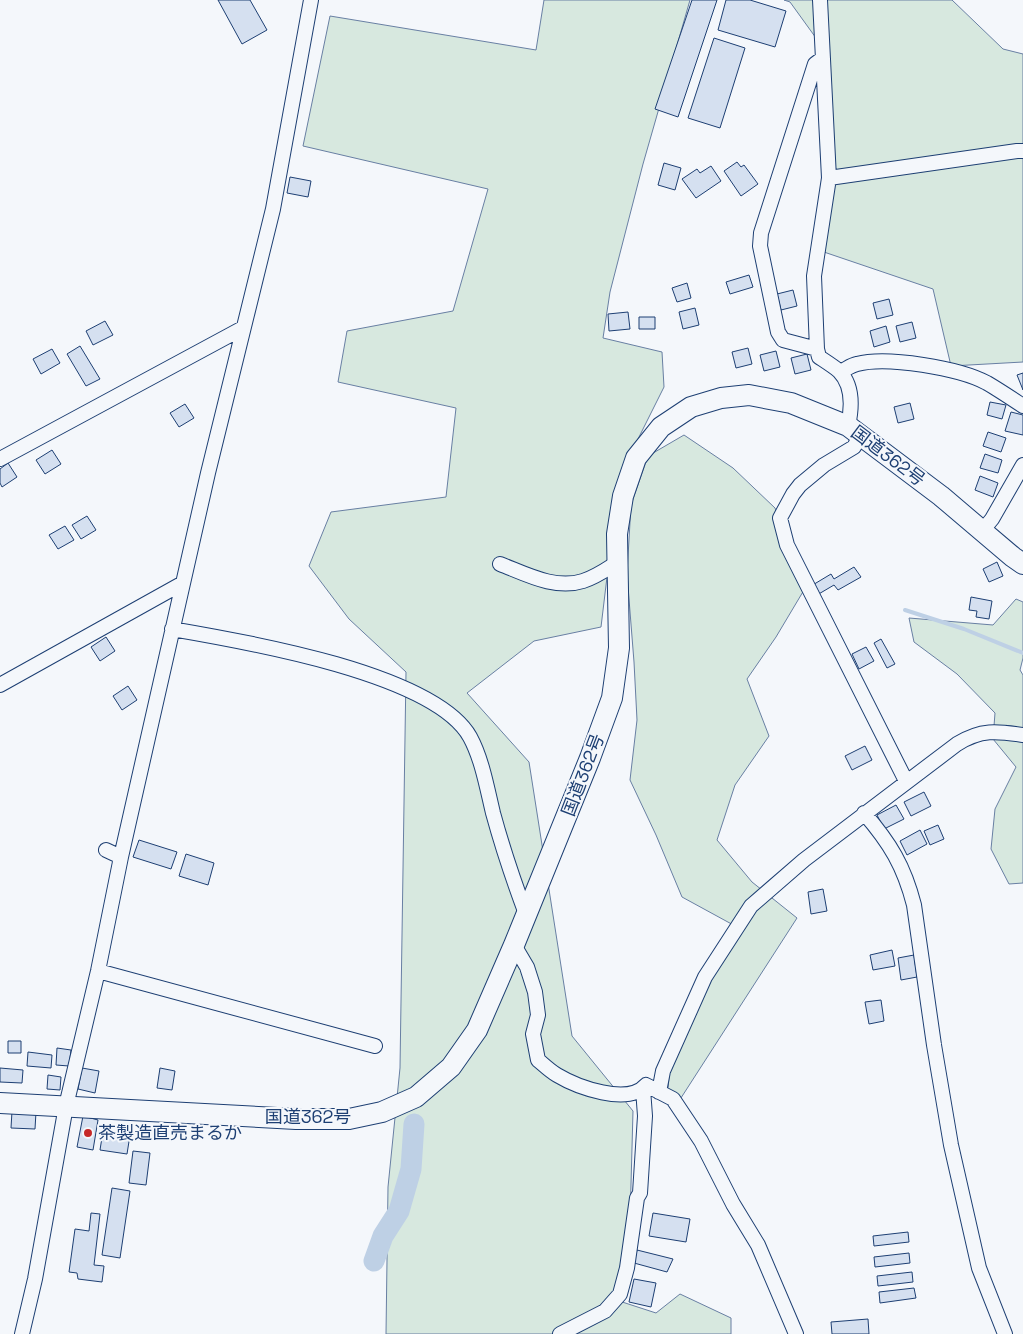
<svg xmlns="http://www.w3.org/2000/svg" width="1023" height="1334" font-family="'Space Grotesk','Noto Sans JP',sans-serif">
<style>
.green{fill:#d7e8df;stroke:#687fa3}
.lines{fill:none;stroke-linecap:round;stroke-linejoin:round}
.stream{stroke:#bed0e5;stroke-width:4}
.river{stroke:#bed0e5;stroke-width:21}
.building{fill:#d5e0f0;stroke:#1d3f73}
.minor-casing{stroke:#1d3f73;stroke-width:16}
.highway-casing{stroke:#1d3f73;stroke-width:22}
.minor{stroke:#f4f7fb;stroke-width:14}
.highway{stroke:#f4f7fb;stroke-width:20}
.poi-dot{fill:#c62828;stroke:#f4f7fb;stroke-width:2}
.labels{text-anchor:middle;stroke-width:4;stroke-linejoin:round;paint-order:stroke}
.street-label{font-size:18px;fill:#1d3f73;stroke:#f4f7fb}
.poi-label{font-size:18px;fill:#1d3f73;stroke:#f4f7fb;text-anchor:start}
</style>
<rect width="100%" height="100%" fill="#f4f7fb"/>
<path class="green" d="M544,0H690L643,164L610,292L603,338L662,352L664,387L619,477L601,627L534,641L467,693L529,762L572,1036L633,1111L630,1221L613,1299L656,1313L680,1294L731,1318V1334H386L388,1187L400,1068L406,672L349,619L309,566L331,512L446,497L456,408L338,382L347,331L453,311L488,189L303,146L330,16L536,50Z
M784,0H952L1003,49L1023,54V362L951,366L933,289L818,250L835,177L829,56L790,2Z
M684,435L733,468L775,508L807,585L776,637L747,679L769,736L735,785L717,840L752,882L797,918L679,1101L668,1090L671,1051L737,927L682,897L656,835L630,780L637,720L634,662L627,574L631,505L648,456Z
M1016,599L1023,602V658L1020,670L1023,675V883L1009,884L991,849L995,809L1016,767L993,739L995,713L957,674L914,642L909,618L993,625Z"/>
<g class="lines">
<path class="stream" d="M905,610L964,629L1023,653"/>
<path class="river" d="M374,1261L383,1236L399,1211L411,1169L414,1124"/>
</g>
<path class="building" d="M218,0H250L267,30L242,44Z
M692,0H717L678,117L655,109Z
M726,0H750L786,11L775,47L718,30Z
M714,38L745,48L720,128L688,118Z
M737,162L741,167L744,165L758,184L741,196L724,171Z
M664,163L681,168L675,190L658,185Z
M711,166L721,181L696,198L682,179L697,169L700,173Z
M290,177L311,181L308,197L287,193Z
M749,275L753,287L730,294L726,282Z
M687,283L691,298L677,302L672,288Z
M793,290L797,306L781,310L777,294Z
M889,299L893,315L877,319L873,303Z
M695,308L699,325L683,329L679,312Z
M628,312L630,329L609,331L608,314Z
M639,317H655V329H639Z
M105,321L113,335L93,345L86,331Z
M912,322L916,338L900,342L896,326Z
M886,326L890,342L874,347L870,331Z
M80,346L100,379L86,386L67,354Z
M748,348L752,364L736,368L732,352Z
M52,349L60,363L41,374L33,359Z
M776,351L780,367L764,371L760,355Z
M807,354L811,370L795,374L791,358Z
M1023,373V390L1017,375Z
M990,402L1006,405L1002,419L987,415Z
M910,403L914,419L898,423L894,407Z
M185,404L194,418L179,427L170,413Z
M1011,412L1023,415V435L1005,431Z
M988,432L1006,438L1001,452L983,446Z
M52,450L61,464L45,474L36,460Z
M985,454L1002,460L998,473L980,468Z
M8,463L17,477L2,487L0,483V469Z
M980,476L998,483L993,497L975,490Z
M87,516L96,530L81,539L72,525Z
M65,526L74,540L58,549L49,535Z
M997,562L1003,576L989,582L983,569Z
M854,567L861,577L838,590L834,585L817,595L811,586L831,574L834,579Z
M971,597L992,601L989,619L976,617L977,611L969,610Z
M106,637L115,651L100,661L91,647Z
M881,639L895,664L887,668L874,643Z
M866,647L874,661L859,669L852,654Z
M128,686L137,700L122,710L113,696Z
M865,746L872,760L852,770L845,756Z
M924,792L931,806L911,816L904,802Z
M896,805L904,819L884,829L877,815Z
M938,825L944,839L930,845L924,831Z
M920,830L927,844L907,855L900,841Z
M139,840L177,852L171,869L133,857Z
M186,854L214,863L208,885L179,876Z
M823,889L827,911L811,914L808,892Z
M892,950L895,966L873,970L870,955Z
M914,955L917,977L901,980L898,958Z
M881,1000L884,1021L869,1024L865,1002Z
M8,1041H21V1053H8Z
M57,1048L71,1050L69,1066L56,1065Z
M28,1052L52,1055L51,1068L27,1066Z
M0,1068L23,1070L22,1083L0,1082Z
M82,1068L99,1071L95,1093L78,1089Z
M160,1068L175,1071L172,1090L157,1088Z
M48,1075L61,1077L60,1090L47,1089Z
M12,1111L36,1112L35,1129L11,1128Z
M83,1116L98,1120L93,1150L77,1147Z
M103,1131L130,1135L127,1154L100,1150Z
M133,1151L150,1153L146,1185L129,1183Z
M112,1188L130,1191L120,1258L102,1255Z
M91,1213L100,1214L94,1265L104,1266L102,1282L78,1279L77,1273L69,1272L75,1229L89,1231Z
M653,1213L690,1219L686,1242L649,1236Z
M908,1232L909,1242L874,1246L873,1236Z
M637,1250L673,1259L667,1272L634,1263Z
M909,1253L910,1263L875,1267L874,1257Z
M912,1272L913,1282L878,1286L877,1276Z
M634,1279L656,1283L651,1307L629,1302Z
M914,1288L916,1298L880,1303L879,1292Z
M868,1319L869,1334H832L831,1322Z"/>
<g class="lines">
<defs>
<path id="minor" d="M820,0L829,178L814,276L817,349L819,357C825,361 833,366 839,371C853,385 852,408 848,426
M829,178L1017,151H1023
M817,349L783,340L778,332L760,246L761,233L815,64L823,58
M840,372C845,370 851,365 857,364C887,356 959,368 987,383C999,390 1011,398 1023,406
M861,434L854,447L824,465L800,485L793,494L780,518L787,545L906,781
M0,459L243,328
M982,531L992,519L1023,465
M500,564C526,574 555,590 583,581C596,577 607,569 618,562
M172,629C242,641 434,673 470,737C482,759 487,788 493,813C502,846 514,882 526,914
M0,685L183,583
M864,813C890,843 904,866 914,905L934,1045L951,1145L979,1268L1005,1334
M106,850L121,857
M514,945L527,967L535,992L538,1015L533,1034L538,1060C544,1065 550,1071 557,1075C577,1087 628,1106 646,1085L673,1099L701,1141L733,1204L758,1245L796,1334
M98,971L375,1046
M659,1092L663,1071L705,977L751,906L804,860L957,744C981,729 997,731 1023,735
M22,1334L35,1279L66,1106L98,971L121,857L208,473L273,209L311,0
M560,1334L605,1311L620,1294L627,1268L637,1198L640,1193L645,1116L643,1089"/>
<path id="highway" d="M0,1103L296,1119H349L382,1112L416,1097L451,1067L477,1030L514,945L590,758L612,698L619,648L617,534L623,496L636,458L661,427L691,407L721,398L749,395L791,403L848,426L941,496L1013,557L1023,564"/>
</defs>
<use href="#minor" class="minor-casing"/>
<use href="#highway" class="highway-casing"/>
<use href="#minor" class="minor"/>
<use href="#highway" class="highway"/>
</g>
<circle class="poi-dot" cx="88" cy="1133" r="5"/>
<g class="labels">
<g class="street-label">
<text transform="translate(888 456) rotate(37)" y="6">国道362号</text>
<text transform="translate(583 775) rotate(-69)" y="6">国道362号</text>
<text x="308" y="1123">国道362号</text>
</g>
<g class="poi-label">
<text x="98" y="1139">茶製造直売まるか</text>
</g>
</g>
</svg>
